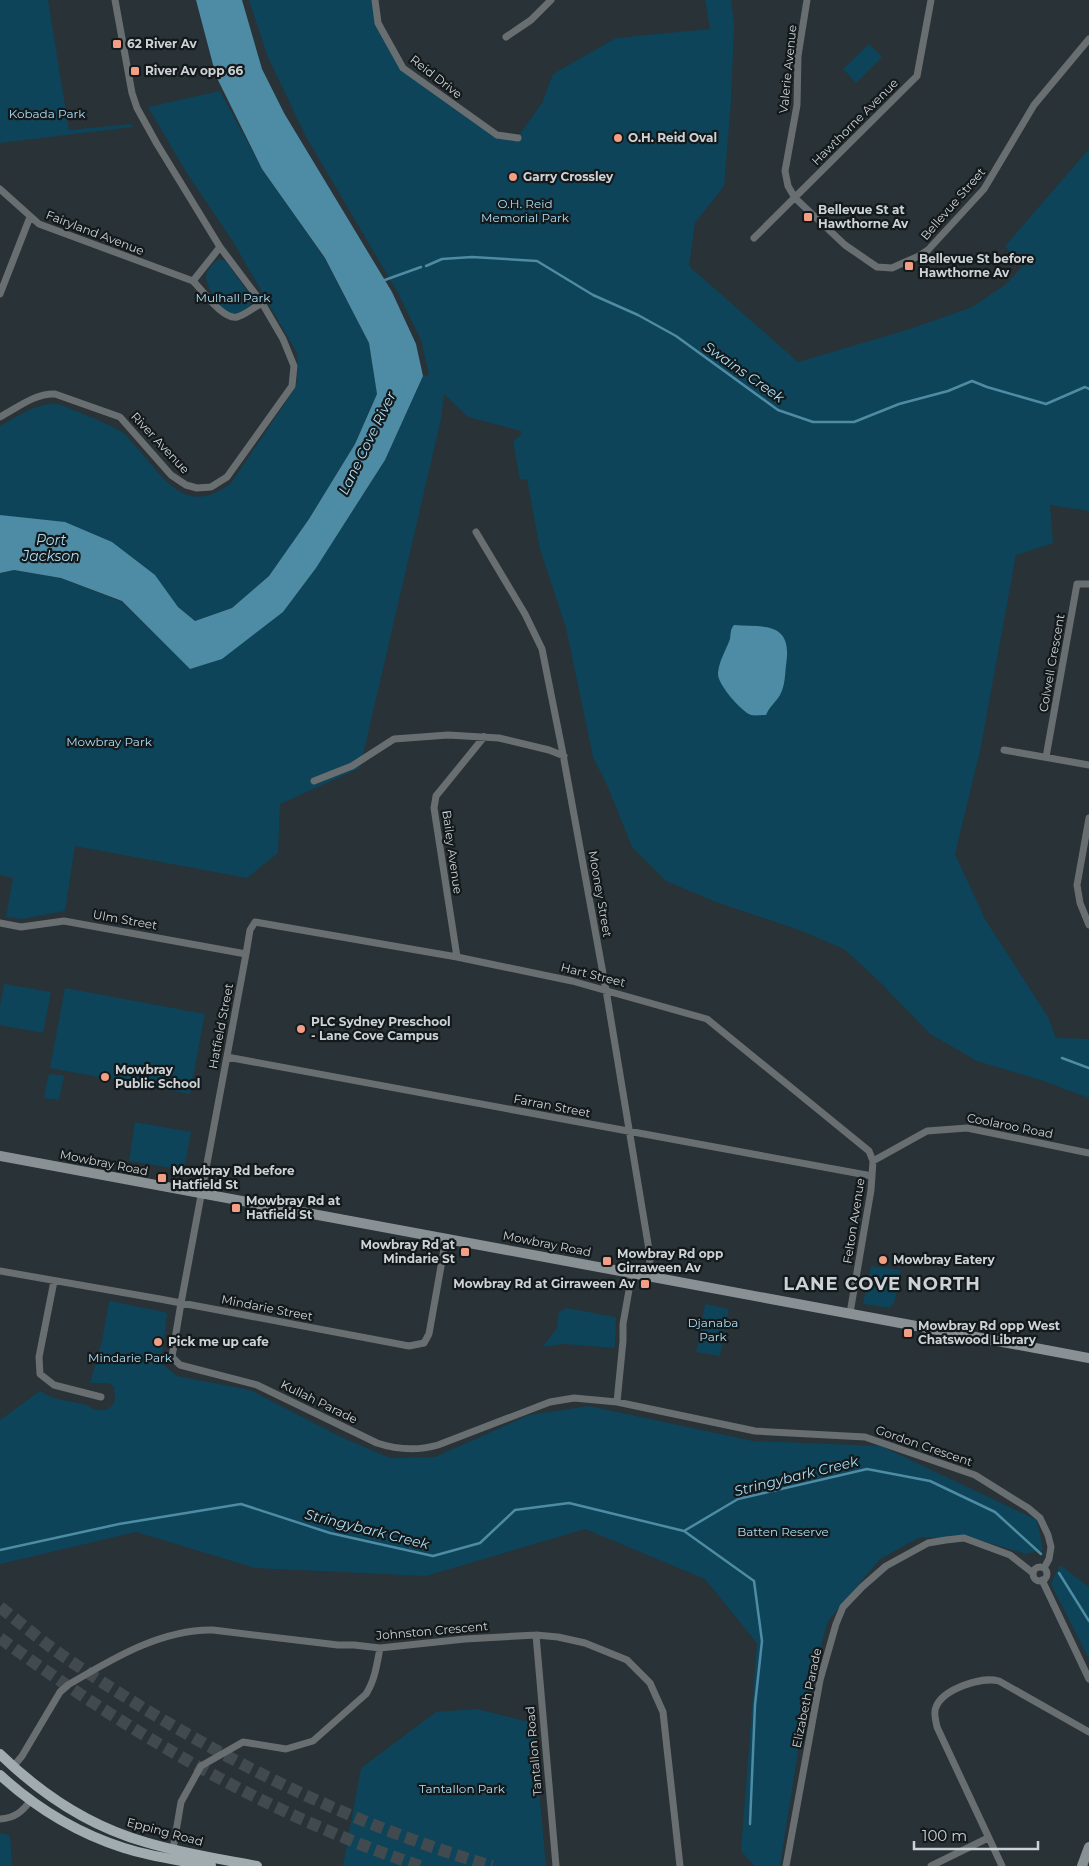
<svg xmlns="http://www.w3.org/2000/svg" width="1089" height="1866" font-family="Montserrat,sans-serif">
<style>
.green{fill:#0d4459}
.water{fill:#4e8ba5}
.lines{fill:none;stroke-linecap:round;stroke-linejoin:round}
.stream{stroke:#4e8ba5;stroke-width:2.5}
.motorway-tunnel{stroke:#414a4f;stroke-width:12;stroke-dasharray:12 6;stroke-linecap:butt}
.minor{stroke:#696e71;stroke-width:7}
.secondary{stroke:#899195;stroke-width:10}
.primary{stroke:#a1acb1;stroke-width:10}
.poi-dot{fill:#f39f85;stroke:#14191b;stroke-width:2}
.labels{text-anchor:middle;stroke-width:4.5;stroke-linejoin:round;paint-order:stroke}
.poi-label{font-size:12px;font-weight:bold;fill:#ccd2d5;stroke:#14191b;text-anchor:start}
.street-label{font-size:12px;fill:#ccd2d5;stroke:#14191b}
.park-label{font-size:12px;fill:#abdff7;stroke:#14191b}
.water-label{font-size:14px;font-style:italic;fill:#abdff7;stroke:#14191b}
.district-label{font-size:18px;font-weight:bold;letter-spacing:1px;fill:#ccd2d5;stroke:#14191b}
</style>
<rect width="100%" height="100%" fill="#283237"/>
<path class="green" d="M0,0H48L69,130L131,124L133,127L0,143Z
M249,0H375L378,23L403,68L497,135L517,138L542,103L553,74L616,38L710,29L705,0H731L734,25L731,101L724,186L695,223L689,266L798,362L910,329L972,307L1005,285L1022,267L1005,246L1089,149V511L1050,505L1053,543L1016,555L980,751L955,854L985,919L1048,1017L1056,1038L1089,1039V1098L1040,1080L977,1061L930,1034L880,982L844,949L799,930L716,902L666,881L632,847L607,785L593,757L566,628L540,549L527,479L520,480L513,441L522,434L521,431L468,417L444,394L441,419L360,768L280,804L278,853L247,878L75,846L65,911L22,919L6,917L13,878L0,875V573L14,570L61,578L122,602L190,669L283,612L316,568L385,460L423,376L429,375L421,340L398,293L305,135L267,55Z
M869,44L882,57L856,83L843,69Z
M220,91L262,169L325,259L369,343L377,394L355,444L309,519L269,576L232,608L195,621L178,607L155,575L0,515V426C19,416 40,400 62,405C81,414 104,421 122,432C128,436 133,444 138,449C166,481 187,517 231,483L296,387L298,369L297,353L232,240L188,175L148,107Z
M220,259L226,261L251,297C252,303 250,307 244,310C240,312 235,315 229,313C222,311 205,285 206,277C206,271 214,261 220,259Z
M4,984L51,992L43,1033L0,1025V1006Z
M65,988L205,1014L190,1094L50,1068Z
M52,1074L64,1076L59,1100L44,1098L48,1076Z
M135,1122L191,1132L184,1170L129,1161Z
M871,1266L901,1270L895,1301L890,1308L863,1304Z
M109,1301L164,1312L167,1314L161,1363L177,1376L250,1390L339,1436L390,1458L435,1457L529,1415L589,1406L753,1441L881,1446L1037,1520L1043,1550L1026,1554L980,1540L920,1537L880,1559L828,1621L806,1700L780,1866H755L741,1851L757,1643L705,1579L585,1529L426,1576L255,1568L136,1532L0,1564V1420L40,1391L53,1398L87,1405L95,1410H106L112,1406L115,1400L114,1387L109,1383H90L102,1341Z
M705,1304L729,1309L720,1356L696,1352Z
M566,1308L616,1317L615,1348L564,1344L542,1347L557,1328L559,1312Z
M1060,1565L1089,1587V1659L1051,1584Z
M477,1709L533,1723L546,1866H343L361,1768L436,1712Z
M0,1833L10,1835L12,1866H0Z"/>
<path class="water" d="M196,0H242L262,69L284,113L392,292L416,344L423,376L385,460L316,568L283,612L222,659L190,669L122,601L61,578L14,570L0,573V515L65,522L112,542L155,575L178,607L195,621L232,608L269,576L309,519L355,444L377,394L369,343L325,258L262,169L216,76Z
M734,625C765,627 793,622 786,665C785,675 785,686 780,695C776,702 769,707 766,715C762,715 755,716 751,715C741,711 717,684 718,673C719,661 726,650 730,639C731,633 730,630 734,625Z"/>
<g class="lines">
<path class="stream" d="M426,266L442,259L472,257L537,261L593,295L638,315L676,336L778,410L813,422H854L899,404L948,391L972,381L987,387L1046,404L1085,387L1089,389
M382,281L421,267
M1062,1058L1089,1068
M684,1531L754,1581L762,1641L755,1705L750,1824
M0,1550L119,1524L241,1504L330,1533L433,1556L480,1543L515,1510L569,1503L684,1531L738,1499L867,1469L930,1481L995,1512L1041,1554
M1059,1573L1089,1621"/>
<path class="motorway-tunnel" d="M0,1607C23,1625 45,1644 69,1660C198,1748 342,1822 492,1866
M0,1638C128,1732 268,1815 420,1866"/>
<path class="minor" d="M375,0L378,23L403,68L497,135L518,138
M807,0L798,56L797,105L785,171L788,186L795,198L845,245L877,267L892,268L903,263L919,256L928,250L984,189L1034,105L1089,39
M506,37L531,20L551,0
M0,189L39,224L193,281C203,291 223,320 237,317C245,315 254,307 262,303
M754,238L917,76L931,0
M193,281L220,247
M0,294L30,217
M0,417C17,408 35,393 55,394L120,417L171,475L186,485L197,488L211,487L227,477L292,386L294,366L283,339L262,303L220,247L157,144L137,108L132,93L115,0
M476,532L525,614L542,649L562,749L606,990L650,1256L649,1277
M1004,750L1089,765
M1046,757L1077,584H1089
M314,781L352,766L394,739L448,735L499,738L549,750L564,756
M1089,818L1077,885L1080,903L1089,925
M0,923L21,927L64,921L246,954
M457,957L434,808L436,796L484,737
M227,1057L872,1176
M873,1161L927,1131L967,1128L1089,1153
M0,1271L160,1299L409,1346L424,1343L429,1334L446,1238
M54,1281L39,1357L40,1374L54,1385L101,1397
M850,1313L871,1190L873,1161L869,1151L707,1019L572,981L457,957L255,922L250,930L246,954L181,1303L172,1357L180,1365L257,1385L377,1443C398,1450 417,1451 438,1445L550,1402L574,1398L617,1402L755,1431L865,1437L975,1475L1028,1508L1040,1518L1048,1535L1051,1547L1049,1559L1044,1568
M617,1402L623,1341V1324L632,1273
M1033 1574a7 7 0 1 1 14 0a7 7 0 1 1-14 0Z
M1042,1580L1089,1679
M536,1635L556,1866
M13,1767L22,1756L60,1692L68,1685C112,1659 161,1629 213,1630L338,1645H354L380,1648L465,1639L536,1635L558,1637L585,1643L627,1660L650,1683L663,1712L680,1866
M0,1819C15,1818 22,1812 31,1800
M173,1849L181,1802L201,1766L243,1742L286,1749L313,1741L366,1694C375,1680 377,1664 380,1648
M786,1866L820,1680L836,1624L843,1607L862,1587L886,1566L928,1543L946,1540L964,1538L1010,1555L1033,1573
M931,1866L988,1838
M1002,1866L937,1727C936,1721 933,1713 936,1707C943,1689 982,1676 999,1681L1089,1732"/>
<path class="secondary" d="M0,1156L1089,1358
M1082,1866L1089,1847"/>
<path class="primary" d="M0,1754C42,1795 89,1826 145,1842C181,1853 220,1859 257,1866
M0,1775C36,1808 77,1833 124,1848C152,1857 182,1861 211,1866"/>
</g>
<g class="poi-dot">
<rect x="112" y="39" width="10" height="10" rx="2.5"/>
<rect x="130" y="66" width="10" height="10" rx="2.5"/>
<circle cx="618" cy="138" r="5"/>
<circle cx="513" cy="177" r="5"/>
<rect x="803" y="212" width="10" height="10" rx="2.5"/>
<rect x="904" y="261" width="10" height="10" rx="2.5"/>
<circle cx="301" cy="1029" r="5"/>
<circle cx="105" cy="1077" r="5"/>
<rect x="157" y="1173" width="10" height="10" rx="2.5"/>
<rect x="231" y="1203" width="10" height="10" rx="2.5"/>
<rect x="460" y="1247" width="10" height="10" rx="2.5"/>
<circle cx="883" cy="1260" r="5"/>
<rect x="602" y="1256" width="10" height="10" rx="2.5"/>
<rect x="640" y="1279" width="10" height="10" rx="2.5"/>
<rect x="903" y="1328" width="10" height="10" rx="2.5"/>
<circle cx="158" cy="1342" r="5"/>
</g>
<g class="labels">
<g class="poi-label">
<text x="127" y="48">62 River Av</text>
<text x="145" y="75">River Av opp 66</text>
<text x="628" y="142">O.H. Reid Oval</text>
<text x="523" y="181">Garry Crossley</text>
<text x="818" y="214">Bellevue St at<tspan x="818" dy="14">Hawthorne Av</tspan></text>
<text x="919" y="263">Bellevue St before<tspan x="919" dy="14">Hawthorne Av</tspan></text>
<text x="311" y="1026">PLC Sydney Preschool<tspan x="311" dy="14">- Lane Cove Campus</tspan></text>
<text x="115" y="1074">Mowbray<tspan x="115" dy="14">Public School</tspan></text>
<text x="172" y="1175">Mowbray Rd before<tspan x="172" dy="14">Hatfield St</tspan></text>
<text x="246" y="1205">Mowbray Rd at<tspan x="246" dy="14">Hatfield St</tspan></text>
<text x="455" y="1249" text-anchor="end">Mowbray Rd at<tspan x="455" dy="14">Mindarie St</tspan></text>
<text x="617" y="1258">Mowbray Rd opp<tspan x="617" dy="14">Girraween Av</tspan></text>
<text x="893" y="1264">Mowbray Eatery</text>
<text x="635" y="1288" text-anchor="end">Mowbray Rd at Girraween Av</text>
<text x="918" y="1330">Mowbray Rd opp West<tspan x="918" dy="14">Chatswood Library</tspan></text>
<text x="168" y="1346">Pick me up cafe</text>
</g>
<g class="street-label">
<text transform="translate(788 69) rotate(-84)" y="4">Valerie Avenue</text>
<text transform="translate(436 77) rotate(38)" y="4">Reid Drive</text>
<text transform="translate(855 122) rotate(-45)" y="4">Hawthorne Avenue</text>
<text transform="translate(953 204) rotate(-49)" y="4">Bellevue Street</text>
<text transform="translate(95 233) rotate(21)" y="4">Fairyland Avenue</text>
<text transform="translate(160 443) rotate(47)" y="4">River Avenue</text>
<text transform="translate(1052 663) rotate(-80)" y="4">Colwell Crescent</text>
<text transform="translate(452 852) rotate(82)" y="4">Bailey Avenue</text>
<text transform="translate(600 894) rotate(80)" y="4">Mooney Street</text>
<text transform="translate(125 920) rotate(10)" y="4">Ulm Street</text>
<text transform="translate(593 975) rotate(14)" y="4">Hart Street</text>
<text transform="translate(221 1026) rotate(-79)" y="4">Hatfield Street</text>
<text transform="translate(552 1106) rotate(11)" y="4">Farran Street</text>
<text transform="translate(1010 1126) rotate(11)" y="4">Coolaroo Road</text>
<text transform="translate(104 1163) rotate(11)" y="4">Mowbray Road</text>
<text transform="translate(854 1221) rotate(-81)" y="4">Felton Avenue</text>
<text transform="translate(547 1244) rotate(11)" y="4">Mowbray Road</text>
<text transform="translate(267 1308) rotate(11)" y="4">Mindarie Street</text>
<text transform="translate(319 1402) rotate(26)" y="4">Kullah Parade</text>
<text transform="translate(924 1446) rotate(19)" y="4">Gordon Crescent</text>
<text transform="translate(432 1631) rotate(-5)" y="4">Johnston Crescent</text>
<text transform="translate(807 1698) rotate(-78)" y="4">Elizabeth Parade</text>
<text transform="translate(534 1751) rotate(-95)" y="4">Tantallon Road</text>
<text transform="translate(165 1832) rotate(15)" y="4">Epping Road</text>
</g>
<g class="park-label">
<text x="47" y="118">Kobada Park</text>
<text x="525" y="208">O.H. Reid<tspan x="525" dy="14">Memorial Park</tspan></text>
<text x="233" y="302">Mulhall Park</text>
<text x="109" y="746">Mowbray Park</text>
<text x="713" y="1327">Djanaba<tspan x="713" dy="14">Park</tspan></text>
<text x="130" y="1362">Mindarie Park</text>
<text x="783" y="1536">Batten Reserve</text>
<text x="462" y="1793">Tantallon Park</text>
</g>
<g class="water-label">
<text transform="translate(744 372) rotate(35)" y="5">Swains Creek</text>
<text transform="translate(367 443) rotate(-64)" y="5">Lane Cove River</text>
<text x="51" y="545">Port<tspan x="51" dy="16">Jackson</tspan></text>
<text transform="translate(796 1476) rotate(-14)" y="5">Stringybark Creek</text>
<text transform="translate(367 1529) rotate(14)" y="5">Stringybark Creek</text>
</g>
<g class="district-label">
<text x="882" y="1290">LANE COVE NORTH</text>
</g>
</g>
<path d="M914 1841v8h124v-8" fill="none" stroke="#ccd2d5" stroke-width="2.5"/>
<text x="922" y="1841" font-size="15" fill="#ccd2d5" stroke="#14191b" stroke-width="4" paint-order="stroke">100 m</text>
</svg>
